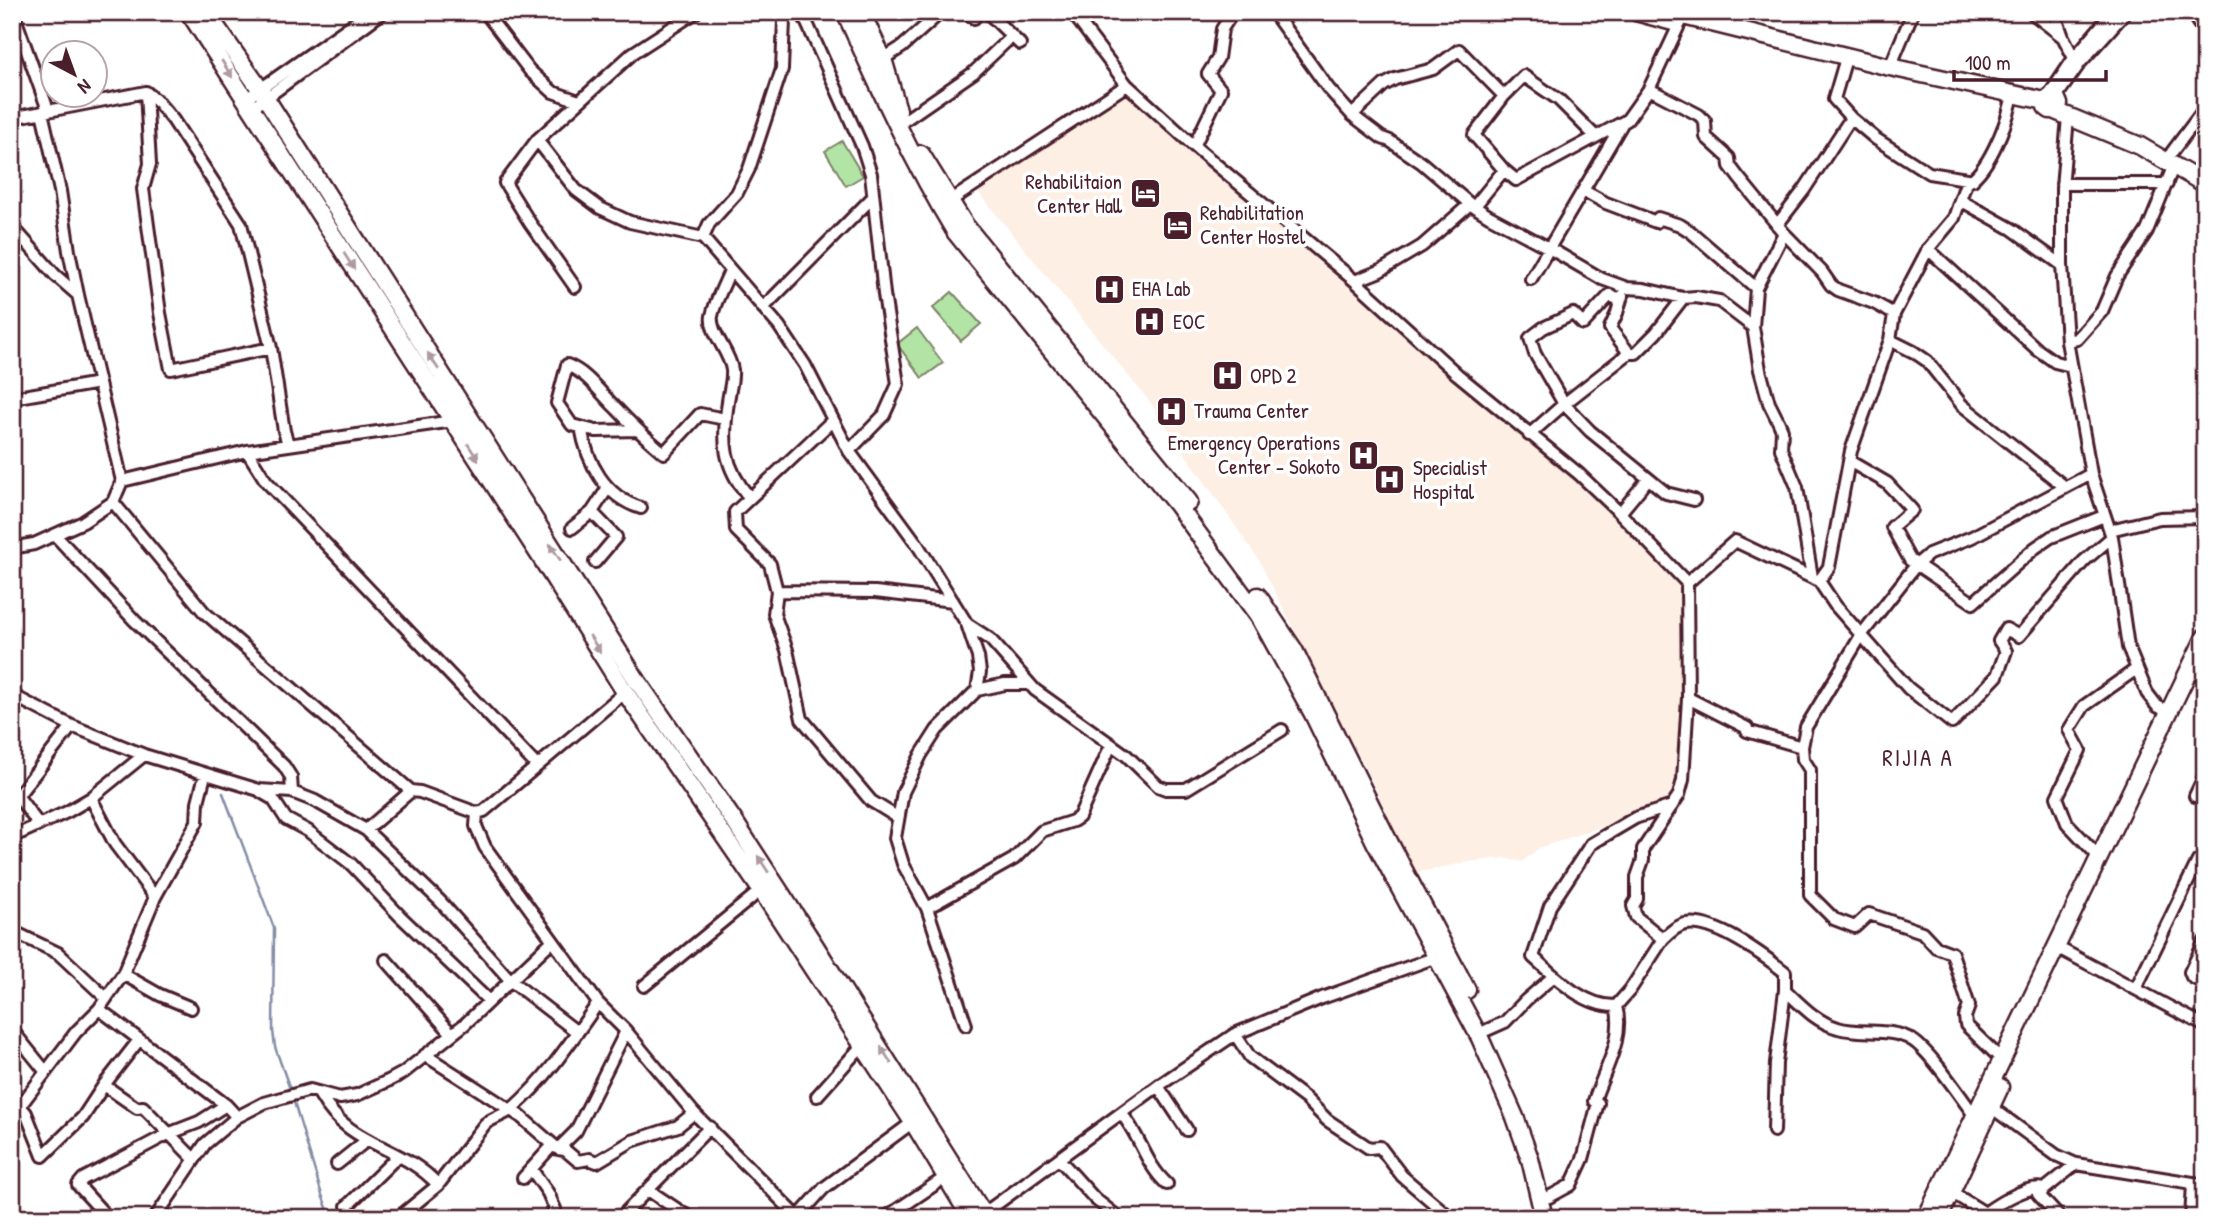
<svg xmlns="http://www.w3.org/2000/svg" width="2217" height="1230" font-family="'Patrick Hand',sans-serif">
<style>
.built{fill:#fdefe4}
.green{fill:#b1e4a5;stroke:#7e8268;stroke-width:2}
.lines{fill:none;stroke-linecap:round;stroke-linejoin:round}
.stream{stroke:#848da5;stroke-width:2.5}
.street-casing{stroke:#4a1f2b;stroke-width:16}
.secondary-casing{stroke:#4a1f2b;stroke-width:21}
.street{stroke:#fff;stroke-width:10}
.secondary{stroke:#fff;stroke-width:16}
.oneway{fill:#ae9aa0}
.labels{text-anchor:middle;stroke-width:7;stroke-linejoin:round;paint-order:stroke}
.poi-label{font-size:21px;fill:#4a1f2b;stroke:#fff;text-anchor:start}
.neighbourhood-label{font-size:23px;letter-spacing:2px;fill:#4a1f2b;stroke:#fff}
</style>
<rect width="100%" height="100%" fill="#fff"/>
<filter id="ink" filterUnits="userSpaceOnUse"><feTurbulence type="fractalNoise" baseFrequency=".0143" numOctaves="2"/><feDisplacementMap in="SourceGraphic" scale="14" xChannelSelector="R" yChannelSelector="G"/><feConvolveMatrix kernelMatrix="1 2 1 2 8 2 1 2 1" color-interpolation-filters="sRGB"/></filter>
<g filter="url(#ink)">
<path class="built" d="M1129,88L1683,575L1685,681L1680,789L1668,804L1539,848L1522,862L1504,858L1468,862L1415,873L1371,779L1258,559L1160,417L1154,413L1156,411L1149,401L978,192Z"/>
<path class="green" d="M842,141L863,176L846,186L825,151Z
M952,292L981,324L961,341L933,308Z
M917,328L943,363L922,378L897,344Z"/>
<g class="lines">
<path class="stream" d="M223,793L274,928L273,1031L275,1047L291,1092
M293,1099L322,1195L331,1218"/>
<defs>
<path id="street" d="M13,12L48,110
M802,12L862,146L871,174L884,294L898,384L884,415L849,451
M965,12L974,18L978,12
M987,12L1020,44
M1273,12L1328,88L1352,115L1382,138L1390,141L1422,163L1470,204L1489,216L1549,248L1602,279L1627,288L1644,289L1683,298L1696,297L1719,301L1753,327
M2031,12L2063,37
M2054,12L2063,37L2074,58
M2191,12L2205,33
M487,15L530,71L553,92L579,101
M1074,15L1127,85
M883,59L902,47L941,12
M1844,65L1834,99L1851,118L1876,139L1929,173L1973,180
M1890,67L1913,12
M1649,89L1699,115L1705,121L1706,137L1729,158L1730,166L1739,178L1784,233L1822,272L1831,285L1838,290L1874,303L1894,314
M146,92L150,164L143,189L160,313L171,369L271,348
M2056,97L2080,63L2126,12
M2047,98L2074,58L2113,12
M246,99L370,12
M251,109L383,12
M1352,115L1384,85L1395,79L1433,69L1459,50L1504,96
M2068,117L2062,188V265L2067,341L2091,474L2112,537L2128,647L2147,693L2157,706L2169,712
M12,118L146,92L157,101L173,120L241,224L271,348L284,431L288,444
M902,122L973,73L1012,36
M1595,136L1559,100L1524,76L1504,96L1474,135L1504,170L1516,180L1627,120L1649,89L1680,23
M537,140L576,190L600,208L630,222L703,238L779,326L805,365L849,451L917,544L967,624L990,639L1035,690L1126,755L1158,786L1166,789H1186L1282,730
M1194,146L1221,90L1208,74L1218,58L1222,29L1233,12
M2172,152L2205,108
M2062,184H2167
M1584,191L1606,203L1656,222L1658,218L1680,225L1691,232L1756,288
M1960,200L2012,229L2062,265
M950,201L1127,85L1194,146L1355,281L1457,374L1579,474L1620,513L1687,583L1688,698L1683,780L1679,795L1643,849V860L1637,877V899L1633,906L1636,917L1663,939
M1474,207L1504,170
M1777,225L1804,190L1851,118
M12,226L55,275L78,295
M1784,233L1756,288L1753,327L1760,370L1769,403L1779,423L1782,430L1781,449L1797,487L1812,577
M703,238L709,224L737,193L749,169L782,69L784,20L788,12
M1928,249L2038,350L2055,362L2071,366
M730,271C724,285 715,301 712,316C709,332 730,352 732,370C733,380 729,392 728,402C722,441 723,467 750,498
M1531,279L1622,124
M1355,281L1380,271L1422,246L1470,204
M575,287L530,223L505,183L537,140L633,53L696,12
M1620,301L1610,295L1583,324L1573,314L1543,328L1530,338L1535,354L1564,404L1590,431L1666,493L1694,500
M763,308L873,197
M1890,340L1914,352L1927,361L1962,405L2065,487
M2067,341L2077,339L2102,311L2117,276L2147,231L2174,165
M1629,353H1636L1656,333L1683,298
M12,398L99,383
M833,420L735,512L736,530L770,564L777,591L774,614L787,650L802,719L871,801L897,817
M581,427C587,463 605,497 641,508
M637,430L596,431L572,425L557,403L567,365C589,374 599,392 616,408C631,424 647,439 664,453L700,414L725,419
M1529,435L1564,404L1629,353L1610,328L1617,313L1622,296
M247,451L266,481L280,496L536,765
M1849,461L1887,483L1912,510L1892,527L1910,560L1973,603L2035,548L2051,537L2104,516
M122,481L247,451L453,421
M113,502L204,612L411,791L420,792L477,813L484,811L625,692
M592,512L616,537L595,562
M1620,513L1648,479
M572,528L592,512L607,489
M2110,530L2160,518L2205,517
M55,535L135,621L284,766L291,777L292,792
M12,551L17,547L34,544L83,522L113,502L122,481L78,295L69,251L60,191L42,112
M1819,581L1829,567L1851,451L1890,340L1894,314L1928,249L1954,218L1966,183C1987,174 2006,125 2011,103
M1687,583L1735,541L1819,581L1835,605L1908,688L1952,723L1997,676L2006,651L1999,641L2006,629L2019,636L2084,561L2112,537
M777,591L875,592L953,601
M2196,673L2205,676
M977,690L1005,684H1028
M12,695L72,726L144,755L259,790L292,792L315,801L366,830L440,901L511,981L577,1032
M1688,698L1747,728V731L1802,747
M261,792L273,799L286,819L308,831L351,864L400,916L489,1001
M2195,796L2205,775
M91,798L115,844L155,897
M1672,806L1635,818L1591,844L1550,906L1533,957C1555,977 1584,1007 1616,1006L1630,990L1663,939C1669,933 1678,925 1686,924C1715,919 1763,955 1785,972V990L1776,1063L1774,1131
M477,813L476,826L485,847L598,1003L626,1031L694,1113L798,1217
M39,825L19,798V794L72,726
M366,830L411,791
M12,837L67,812L91,798L144,755
M2099,857L2067,823L2057,797L2080,750L2069,730L2084,706L2135,670
M927,908L1014,859L1042,831L1073,821L1079,817L1111,745
M12,931L58,953L106,998
M2205,941L2190,972L2192,977L2205,984
M2064,951L2205,1026
M386,960L452,1034
M123,974L160,995L191,1008
M644,986L761,890
M2136,988L2198,861
M1785,990C1801,1005 1816,1022 1838,1028C1860,1035 1892,1027 1912,1040C1930,1051 1960,1096 1974,1115
M99,1009L226,1105L237,1117
M966,1025L927,908L903,864L895,838L903,792L921,755L937,730L977,690L980,672L978,657L967,624
M12,1030L46,1072
M1487,1030L1505,1022L1526,1000L1554,976
M1235,1034L1250,1057L1306,1099L1327,1120L1369,1148L1380,1147L1402,1176L1451,1218
M139,1040L104,1085L137,1108L143,1107L194,1159
M425,1055L520,1116L558,1149L576,1131L626,1031
M2002,1060L1966,1025L1965,1017L1969,1006L1952,953L1936,947L1922,932L1869,914L1855,927L1834,919L1810,895V770L1803,759L1802,747L1806,727L1862,634L1916,565L1929,554L1972,537L2091,474
M1158,1086L1187,1130
M320,1095C350,1148 401,1144 438,1185
M817,1096L858,1050
M20,1106L26,1113L43,1156L83,1117L104,1085
M1991,1107L2056,1155L2076,1164L2205,1185
M12,1112L20,1106L76,1032L99,1009L123,974L155,897L197,822L198,802L205,775
M1121,1113C1140,1135 1145,1164 1167,1184
M558,1149L565,1150L578,1161L589,1159L597,1162L632,1141L678,1126L694,1113
M1059,1159L1095,1199L1119,1218
M337,1164L367,1140
M532,1170L548,1193L555,1209L551,1218
M523,1178L552,1146
M648,1190L690,1218
M1951,1192L1985,1213
M2040,1193L2076,1164
M2038,1194L2060,1218
M1549,1197L1571,1185L1583,1159L1598,1103L1594,1101C1604,1070 1625,1039 1616,1006
M347,1206L398,1156
M979,1217L1158,1086L1235,1034L1322,998L1442,955
M108,1218L78,1185L83,1179L168,1134L199,1122L226,1105
M155,1218L205,1144L237,1117L264,1103L310,1090L340,1098L357,1095L390,1080L403,1073L465,1024L552,941
M398,1218L438,1185L485,1124C494,1117 505,1115 513,1108C547,1078 572,1040 598,1003
M620,1218L710,1127
M797,1218L824,1188L913,1122
M885,1218L946,1177
M1979,1218C1992,1207 2027,1184 2043,1189L2038,1194
M2191,1218L2193,1184"/>
<path id="secondary" d="M189,12L540,556L625,692L761,890L913,1122L971,1218
M206,12L260,89L638,682L736,824L812,941L986,1218
M845,12C879,88 913,162 956,233L1177,505L1260,618L1313,714L1375,842L1480,1038L1515,1117L1530,1159L1544,1218
M861,12L883,59L898,110
M1636,12L1677,23
M1667,12L1890,67L2045,101L2052,96L2056,97L2059,104L2056,109L2050,110L2046,107L2045,101
M2053,110L2140,146L2205,184
M921,154L965,225L1189,502
M1258,596L1294,650L1386,836L1467,990
M1926,1218L2205,637
M1939,1218L2000,1087"/>
</defs>
<use href="#street" class="street-casing"/>
<use href="#secondary" class="secondary-casing"/>
<use href="#street" class="street"/>
<use href="#secondary" class="secondary"/>
</g>
<defs><path id="oneway-solid" d="M-6-.8H1V-3.2L6.5 0L1 3.2V.8H-6Z" transform="scale(1.75)"/></defs>
<g class="oneway">
<use href="#oneway-solid" transform="translate(227 69) rotate(58)"/>
<use href="#oneway-solid" transform="translate(349 261) rotate(57)"/>
<use href="#oneway-solid" transform="translate(433 361) rotate(-123)"/>
<use href="#oneway-solid" transform="translate(473 452) rotate(57)"/>
<use href="#oneway-solid" transform="translate(555 552) rotate(-123)"/>
<use href="#oneway-solid" transform="translate(595 644) rotate(58)"/>
<use href="#oneway-solid" transform="translate(763 864) rotate(-123)"/>
<use href="#oneway-solid" transform="translate(886 1055) rotate(-122)"/>
</g>
</g>
<defs>
<symbol id="hotel-square" viewBox="-11 -11 22 22"><rect x="-9" y="-9" width="18" height="18" rx="4" fill="#4a1f2b" stroke="#fff"/><path d="M-6-4.5h1.5V1H6V5H4.5V3h-9V5H-6ZM-4 0a1.8 1.8 0 1 1 3.6 0ZM.5 0V-2.5h3Q6-2.5 6 0Z" fill="#fff"/></symbol>
<symbol id="hospital-square" viewBox="-11 -11 22 22"><rect x="-9" y="-9" width="18" height="18" rx="4" fill="#4a1f2b" stroke="#fff"/><path d="M-5-5h3v3.5h4V-5h3V5h-3V1.5h-4V5h-3Z" fill="#fff"/></symbol>
</defs>
<g fill-rule="evenodd">
<use href="#hotel-square" x="1128" y="176" width="35" height="35"/>
<use href="#hotel-square" x="1160" y="208" width="35" height="35"/>
<use href="#hospital-square" x="1092" y="272" width="35" height="35"/>
<use href="#hospital-square" x="1132" y="304" width="35" height="35"/>
<use href="#hospital-square" x="1210" y="358" width="35" height="35"/>
<use href="#hospital-square" x="1154" y="394" width="35" height="35"/>
<use href="#hospital-square" x="1346" y="438" width="35" height="35"/>
<use href="#hospital-square" x="1372" y="462" width="35" height="35"/>
</g>
<g class="labels">
<g class="poi-label">
<text x="1122" y="189" text-anchor="end">Rehabilitaion<tspan x="1122" dy="24">Center Hall</tspan></text>
<text x="1200" y="220">Rehabilitation<tspan x="1200" dy="24">Center Hostel</tspan></text>
<text x="1132" y="296">EHA Lab</text>
<text x="1173" y="329">EOC</text>
<text x="1250" y="383">OPD 2</text>
<text x="1194" y="418">Trauma Center</text>
<text x="1340" y="450" text-anchor="end">Emergency Operations<tspan x="1340" dy="24">Center - Sokoto</tspan></text>
<text x="1413" y="475">Specialist<tspan x="1413" dy="24">Hospital</tspan></text>
</g>
<g class="neighbourhood-label">
<text x="1918" y="766">RIJIA A</text>
</g>
</g>
<rect width="2217" height="1230" fill="none" stroke="#fff" stroke-width="42"/>
<rect x="21" y="21" width="2175" height="1188" fill="none" stroke="#4a1f2b" stroke-width="2.5" filter="url(#ink)"/>
<g transform="translate(74 74) rotate(139)"><circle r="33" fill="#ffffff" stroke="#b7a5aa" stroke-width="2"/>
<path d="M0-5L12 26L0 18L-12 26Z" fill="#4a1f2b"/>
<text y="-10" font-size="19" font-weight="bold" text-anchor="middle" fill="#4a1f2b">N</text>
</g>
<path d="M1954 70v10h152v-10" fill="none" stroke="#4a1f2b" stroke-width="3.5"/>
<text x="1965" y="70" font-size="21" fill="#4a1f2b" stroke="#ffffff" stroke-width="5" paint-order="stroke">100 m</text>
</svg>
